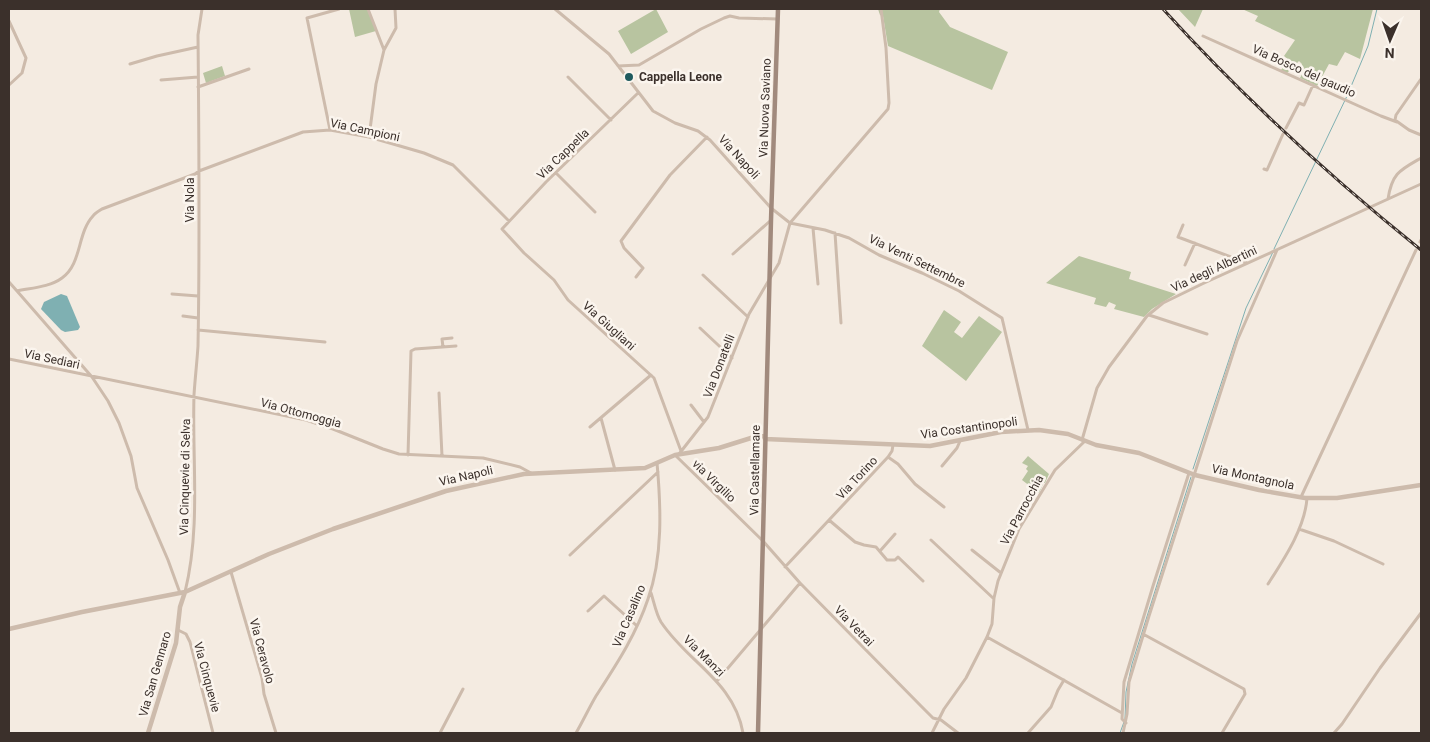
<svg xmlns="http://www.w3.org/2000/svg" width="1430" height="742" font-family="Roboto,sans-serif">
<style>
.green{fill:#b8c4a0}
.water{fill:#7fb0b2}
.lines{fill:none;stroke-linecap:round;stroke-linejoin:round}
.stream{stroke:#7fb0b2;stroke-width:1}
.minor{stroke:#cdbbac;stroke-width:3}
.tertiary{stroke:#cdbbac;stroke-width:4.5}
.secondary{stroke:#a18a7d;stroke-width:4.5}
.rail-casing{stroke:#3b302b;stroke-width:3}
.rail{stroke:#fbf5ee;stroke-width:1;stroke-dasharray:4;stroke-linecap:butt}
.poi-dot{fill:#1f5a5e;stroke:#fbf5ee;stroke-width:2}
.labels{text-anchor:middle;stroke-width:5;stroke-linejoin:round;paint-order:stroke}
.street-label{font-size:12px;fill:#3b302b;stroke:#fbf5ee}
.poi-label{font-size:12px;font-weight:bold;fill:#3b302b;stroke:#fbf5ee;text-anchor:start}
</style>
<rect width="100%" height="100%" fill="#f4ebe1"/>
<path class="green" d="M349,9H367L376,31L355,37Z
M656,9L668,32L631,54L618,31Z
M878,9H940L939,12L950,27L1008,52L992,90L888,46L883,16L880,15Z
M1178,9H1203L1195,27Z
M1242,9H1373L1360,59L1345,52L1337,66L1329,64L1317,86L1300,78L1304,71L1300,69L1302,64L1299,61L1287,73L1281,70L1289,60L1284,56L1295,40L1255,21L1258,16Z
M222,66L225,76L206,83L203,73Z
M1079,256L1131,272L1129,279L1176,294L1152,309L1144,317L1114,309L1116,305L1109,302L1106,307L1094,304L1096,298L1046,283Z
M944,310L961,322L954,332L962,338L979,316L1002,332L966,381L922,346Z
M1028,456L1049,474L1045,483H1042L1043,484L1039,493L1022,480L1028,471L1026,469L1028,466L1022,463Z"/>
<path class="water" d="M61,294L67,296L80,327L78,330L65,332L61,330L41,309L44,302Z"/>
<g class="lines">
<path class="stream" d="M1274,249L1347,96L1368,46L1377,9
M1193,469L1246,308L1273,252
M1125,719L1126,692L1132,664L1191,477
M1120,733L1124,722"/>
<path class="minor" d="M368,9L384,50L376,84L369,137
M555,9L609,54L653,111L675,123L698,131L710,140L771,208L790,223L825,230L849,238L879,255L922,273L959,291L1002,318L1028,430
M9,21L26,58L22,73L9,85
M1203,36L1381,116L1397,122
M384,50L396,28L395,9
M130,64L157,56L198,47
M618,66L639,65L701,29L724,18L730,16L739,18L778,19
M568,77L611,120
M1421,79L1396,115L1395,120L1409,130L1421,135
M161,80L198,77
M198,87L249,69
M638,93L546,182L502,229L524,253L554,280L568,300L654,378L681,451
M1286,128L1299,103L1304,105L1313,85
M330,130L307,18L339,9
M1264,169L1267,170L1283,134
M556,173L595,212
M1388,199C1392,173 1400,170 1421,158
M1183,225L1178,237L1247,263
M813,228L818,284
M835,233L841,323
M1420,242L1421,240
M733,254L770,221
M1185,265L1195,243
M703,275L748,317
M636,277L643,268L624,248L621,241L670,175L707,137
M9,282L17,291
M172,294L198,296
M1149,315L1207,334
M183,316L198,318
M700,328L732,358
M198,330L325,342
M443,347L442,339L452,338
M9,359L306,420L333,429L383,449L399,454L483,458L520,467L531,473
M439,393L442,456
M691,405L704,422
M601,418L615,470
M590,427L651,375
M1082,440L1097,388L1109,367L1147,316L1163,303L1202,284L1421,184
M679,454L708,417L749,314L779,263L790,223L888,109L889,103L886,48L881,9
M408,455L411,351L415,349L456,346
M675,455L763,541L800,583L921,706L933,718L941,720L958,733
M888,457L898,464L915,484L944,507
M942,466L957,448L960,441
M1301,497L1416,250
M829,520L855,542L864,545L876,547L887,560H895L898,557L923,581
M1299,529L1334,541L1383,564
M931,540L993,598
M972,550L1001,573
M880,551L895,534
M570,555L658,472
M785,567L888,457L892,451L893,445
M231,572L262,678L264,694L276,733
M1268,584C1284,559 1305,528 1307,498
M185,592C201,527 192,461 194,395C195,379 197,362 198,346C200,242 199,138 198,35L202,9
M180,593L168,560L137,488L131,456L119,423L108,401L92,377L17,291C31,288 50,287 62,278C82,264 77,233 93,216C95,213 99,211 102,209L195,174L199,171L303,132L330,130L369,137L424,153L453,165L509,221
M651,593C654,602 656,614 661,622C688,663 734,681 743,733
M588,611L604,596L637,626
M178,630L186,634L190,642L213,733
M1143,634L1244,689L1245,694L1222,733
M987,637L1122,713
M717,681L800,583
M1126,723L1122,719L1124,682L1153,586L1189,473
M440,733L463,689
M576,733C583,721 589,708 596,696C616,665 636,635 648,599C663,557 661,507 657,463
M932,733L944,709L966,678L987,637L992,624L994,598L998,581L1019,529L1055,470L1085,441
M1028,733L1051,707L1058,690L1064,680
M1123,733L1127,714L1129,682L1149,616L1237,341L1277,250
M1334,733L1342,724L1380,668L1421,613"/>
<path class="tertiary" d="M765,439L930,446L1001,432L1039,430L1068,434L1096,445L1139,453L1195,475L1259,490L1305,498H1337L1421,485
M9,629L82,612L185,592L269,554L333,529L446,491L524,474L645,468L675,455L719,448L751,438L765,436
M148,733L176,643L180,607L185,592"/>
<path class="secondary" d="M758,733L771,220L778,9"/>
<defs>
<path id="rail" d="M1163,9C1242,96 1329,176 1421,250"/>
</defs>
<use href="#rail" class="rail-casing"/>
<use href="#rail" class="rail"/>
</g>
<circle class="poi-dot" cx="629" cy="77" r="5"/>
<g class="labels">
<g class="street-label">
<text transform="translate(1304 71) rotate(24)" y="4">Via Bosco del gaudio</text>
<text transform="translate(765 108) rotate(-88)" y="4">Via Nuova Saviano</text>
<text transform="translate(365 130) rotate(12)" y="4">Via Campioni</text>
<text transform="translate(563 154) rotate(-44)" y="4">Via Cappella</text>
<text transform="translate(739 157) rotate(48)" y="4">Via Napoli</text>
<text transform="translate(190 200) rotate(-90)" y="4">Via Nola</text>
<text transform="translate(917 261) rotate(26)" y="4">Via Venti Settembre</text>
<text transform="translate(1214 269) rotate(-25)" y="4">Via degli Albertini</text>
<text transform="translate(609 326) rotate(42)" y="4">Via Giugliani</text>
<text transform="translate(52 359) rotate(12)" y="4">Via Sediari</text>
<text transform="translate(719 366) rotate(-69)" y="4">Via Donatelli</text>
<text transform="translate(301 413) rotate(15)" y="4">Via Ottomoggia</text>
<text transform="translate(969 428) rotate(-8)" y="4">Via Costantinopoli</text>
<text transform="translate(755 470) rotate(-89)" y="4">Via Castellamare</text>
<text transform="translate(466 476) rotate(-13)" y="4">Via Napoli</text>
<text transform="translate(185 477) rotate(-89)" y="4">Via Cinquevie di Selva</text>
<text transform="translate(1253 477) rotate(12)" y="4">Via Montagnola</text>
<text transform="translate(857 478) rotate(-47)" y="4">Via Torino</text>
<text transform="translate(714 481) rotate(44)" y="4">via Virgilio</text>
<text transform="translate(1022 510) rotate(-62)" y="4">Via Parrocchia</text>
<text transform="translate(629 616) rotate(-67)" y="4">Via Casalino</text>
<text transform="translate(854 626) rotate(46)" y="4">Via Vetrai</text>
<text transform="translate(262 651) rotate(75)" y="4">Via Ceravolo</text>
<text transform="translate(704 656) rotate(45)" y="4">Via Manzi</text>
<text transform="translate(155 674) rotate(-74)" y="4">Via San Gennaro</text>
<text transform="translate(207 677) rotate(75)" y="4">Via Cinquevie</text>
</g>
<g class="poi-label">
<text x="639" y="81">Cappella Leone</text>
</g>
</g>
<rect width="1430" height="742" fill="none" stroke="#3b302b" stroke-width="20"/>
<g transform="translate(1390 40) rotate(182)" stroke="#fbf5ee" stroke-width="4" paint-order="stroke">
<path d="M0-4L9 19L0 12L-9 19Z" fill="#3b302b"/>
<text y="-8" font-size="14" font-weight="bold" text-anchor="middle" fill="#3b302b">N</text>
</g>
</svg>
